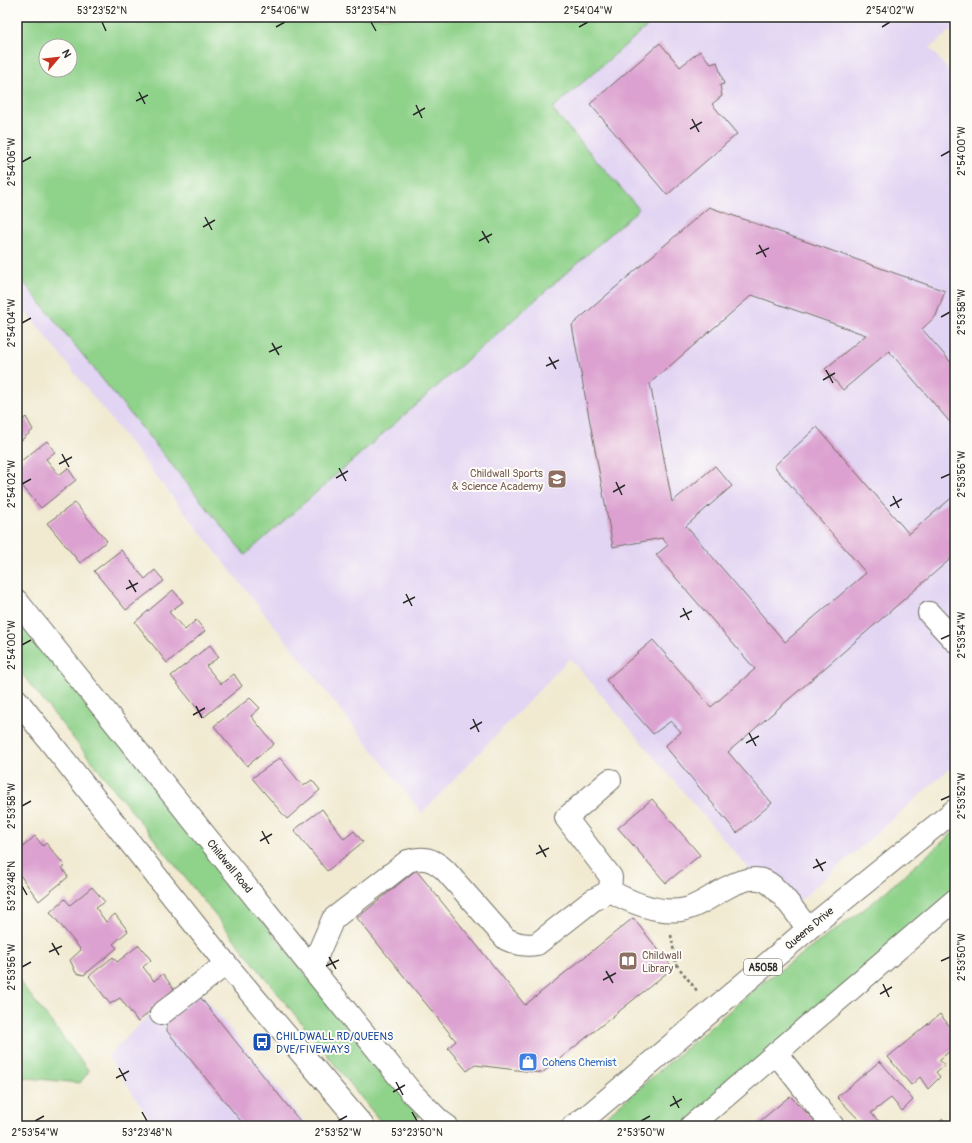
<svg xmlns="http://www.w3.org/2000/svg" width="972" height="1143" font-family="Pangolin,sans-serif">
<style>
.built{fill:#e2d4f3;fill-rule:evenodd}
.green{fill:#8fd28a;stroke:#5d7e5a;fill-rule:evenodd}
.building{fill:#dca1d0}
.lines{fill:none;stroke-linecap:round;stroke-linejoin:round}
.minor-casing{stroke:#706e65;stroke-width:24}
.major-casing{stroke:#706e65;stroke-width:24}
.highway-casing{stroke:#706e65;stroke-width:24}
.path{stroke:#706e65;stroke-width:2.5;stroke-dasharray:3 3;stroke-linecap:butt}
.minor{stroke:#fff;stroke-width:22}
.major{stroke:#fff;stroke-width:22}
.highway{stroke:#fff;stroke-width:22}
.ticks{fill:none;stroke:#2b2b2b;stroke-width:1.5}
.labels{text-anchor:middle;stroke-width:4;stroke-linejoin:round;paint-order:stroke}
.shield{fill:#fdfcf7;stroke:#6a6a68;stroke-width:1}
.shield-label{font-size:10px;font-weight:bold;fill:#2b2b2b}
.education-label{font-size:11px;fill:#785e54;stroke:#fdfcf7;text-anchor:end}
.street-label{font-size:11px;fill:#2b2b2b;stroke:#fdfcf7}
.transit-label{font-size:11px;fill:#164399;stroke:#fdfcf7;text-anchor:start}
.shop-label{font-size:11px;fill:#366cbe;stroke:#fdfcf7;text-anchor:start}
.neatline{fill:none;stroke:#2b2b2b;stroke-width:1.5}
.ticks-label{font-size:10px;text-anchor:middle;fill:#2b2b2b}
</style>
<rect width="100%" height="100%" fill="#fdfcf7"/>
<filter id="ink" filterUnits="userSpaceOnUse"><feTurbulence type="fractalNoise" baseFrequency=".025" numOctaves="2"/><feDisplacementMap in="SourceGraphic" scale="8" xChannelSelector="R" yChannelSelector="G"/><feConvolveMatrix kernelMatrix="1 2 1 2 8 2 1 2 1" color-interpolation-filters="sRGB"/></filter>
<filter id="wash" filterUnits="userSpaceOnUse"><feTurbulence type="fractalNoise" baseFrequency=".012" numOctaves="4" result="noise"/><feDisplacementMap in="SourceGraphic" scale="16" xChannelSelector="R" yChannelSelector="G"/><feGaussianBlur stdDeviation="0.9" result="paint"/><feColorMatrix in="noise" values="0 0 0 0 0 0 0 0 0 0 0 0 0 0 0 0 0 1.4 0 .05"/><feComposite in="paint" operator="in"/></filter>
<g filter="url(#wash)">
<rect width="100%" height="100%" fill="#f1ead1"/>
<path class="built" d="M17,17H955V27L930,48L955,78V764L786,913L570,658L422,813L17,300ZM46,46H70V70H46Z
M190,979L308,1126H154L108,1056L156,1008Z"/>
<path class="green" d="M17,17H658L552,109L639,209L245,555L17,274ZM46,46H70V70H46Z
M17,615L419,1116L406,1126H384L17,668Z
M955,831V890L682,1126H590L603,1119L761,984L871,904Z
M17,978L89,1071L80,1083L17,1077Z"/>
<g id="blocks">
<path class="building" d="M660,43L680,67L700,51L711,64L717,62L724,84L720,85L722,96L712,104L737,134L667,195L590,104Z
M709,207L945,291L936,316L922,329L955,367V428L889,351L843,390L825,369L866,335L752,295L650,383L672,502L715,466L732,486L686,526L785,642L866,573L774,466L817,427L909,534L955,495V555L728,752L772,803L737,833L665,746L681,732L671,721L653,734L606,680L653,640L711,707L755,669L656,555L668,545L662,538L613,547L572,325Z
M26,417L33,430L17,444V424Z
M47,441L55,452L46,459L59,475L68,468L76,480L41,508L17,480V464Z
M75,503L107,541L80,563L47,523Z
M121,550L145,579L155,570L164,581L126,610L94,571Z
M173,590L183,602L169,612L185,630L196,620L205,631L167,663L135,622Z
M210,645L219,657L206,666L221,684L234,674L242,686L204,717L171,676Z
M250,698L260,708L251,716L274,744L247,766L214,726Z
M280,758L303,786L312,780L320,790L287,819L252,778Z
M652,799L700,855L666,883L618,828Z
M322,809L344,839L354,831L363,842L327,871L294,830Z
M35,836L43,846L46,843L65,866L62,868L68,877L39,901L17,871V852Z
M416,870L525,1005L633,918L673,968L542,1073L475,1065L467,1071L448,1048L456,1041L357,918Z
M92,887L105,902L96,908L106,922L115,914L128,931L113,944L117,948L84,975L76,973L70,960L81,950L50,912L65,899L70,905Z
M139,945L151,960L143,967L154,981L163,974L174,989L138,1022L120,998L110,1004L89,976L113,957L117,962Z
M199,996L304,1126H245L167,1031V1021Z
M940,1014L955,1033V1047L939,1060L945,1065L936,1072L940,1077L928,1089L920,1077L911,1085L888,1057Z
M880,1061L913,1100L902,1111L891,1098L871,1113L883,1126H865L837,1097Z
M790,1096L820,1126H754Z
M943,1119L944,1126H934Z"/>
</g>
</g>
<g filter="url(#ink)">
<use href="#blocks" fill-opacity="0" stroke="#706e65" stroke-width="1"/>
<g class="lines">
<defs>
<path id="minor" d="M929,613L955,641
M610,780L566,818L611,877L610,891
M313,969L319,951L333,919L408,861C423,856 433,859 445,870L506,939C517,944 525,946 537,944L593,900L610,891C632,903 661,915 686,909C700,905 712,896 724,889C735,883 752,875 765,881C779,887 798,916 808,929
M161,1014L226,964
M776,1053L833,1126"/>
<path id="major" d="M17,601L412,1093L440,1121L447,1126
M17,700L226,964L363,1126"/>
<path id="highway" d="M573,1126L589,1115L808,929L955,810
M691,1126L955,900"/>
</defs>
<use href="#minor" class="minor-casing"/>
<use href="#major" class="major-casing"/>
<use href="#highway" class="highway-casing"/>
<path class="path" d="M671,935L676,964L698,992"/>
<use href="#minor" class="minor"/>
<use href="#major" class="major"/>
<use href="#highway" class="highway"/>
</g>
</g>
<path class="ticks" d="M102,22L106,31M371,22L376,31M276,27L285,22M579,27L588,22M882,27L890,22M139,92L145,104M136,101L148,95M416,105L422,118M413,115L425,108M692,119L699,132M690,129L702,122M941,156L950,151M22,162L31,157M205,217L212,230M203,227L215,220M482,231L489,243M479,241L492,234M759,245L766,257M756,254L769,248M941,317L950,312M22,323L31,318M272,343L279,355M269,352L282,346M549,357L556,369M546,366L559,360M826,370L833,383M823,380L835,373M62,454L69,467M59,464L72,457M339,468L346,481M336,478L348,471M941,478L950,474M616,482L622,495M22,484L31,479M613,492L625,485M893,496L899,508M890,506L902,499M129,580L136,592M126,589L138,583M406,594L412,606M403,603L415,597M683,608L689,620M680,617L692,611M941,639L950,635M22,645L31,640M196,706L202,718M193,715L205,708M473,719L479,732M470,729L482,722M749,733L756,746M746,743L759,736M941,800L950,796M22,806L31,801M262,831L269,844M260,841L272,834M539,845L546,857M536,854L549,848M816,859L823,871M813,868L826,862M22,886L27,895M52,943L59,955M49,952L62,946M329,957L336,969M941,961L950,957M326,966L339,960M22,967L31,962M606,971L613,983M603,980L616,973M883,984L889,997M880,994L892,987M119,1068L126,1081M116,1078L129,1071M396,1082L403,1095M393,1092L405,1085M673,1096L679,1108M670,1106L682,1099M142,1112L147,1121M412,1112L417,1121M35,1121L44,1116M338,1121L347,1116M641,1121L650,1116"/>
<defs>
<symbol id="school-square" viewBox="-11 -11 22 22"><rect x="-9" y="-9" width="18" height="18" rx="4" fill="#8d6e63" stroke="#fdfcf7"/><path d="M0-5L7-2L0 1L-7-2ZM-4 1L0 2.5L4 1V4Q0 6-4 4Z" fill="#fff"/></symbol>
<symbol id="library-square" viewBox="-11 -11 22 22"><rect x="-9" y="-9" width="18" height="18" rx="4" fill="#8d6e63" stroke="#fdfcf7"/><path d="M-6-4Q-3-5.5-.7-3.5V5Q-3 3-6 4ZM6-4Q3-5.5 .7-3.5V5Q3 3 6 4Z" fill="#fff"/></symbol>
<symbol id="bus-square" viewBox="-11 -11 22 22"><rect x="-9" y="-9" width="18" height="18" rx="4" fill="#1a4fb4" stroke="#fdfcf7"/><path d="M-5-6H5V4H4V6H2V4H-2V6H-4V4H-5ZM-3.5-4V0h7V-4ZM-3.5 1.2v1.5H-2V1.2ZM2 1.2v1.5H3.5V1.2Z" fill="#fff"/></symbol>
<symbol id="shop-square" viewBox="-11 -11 22 22"><rect x="-9" y="-9" width="18" height="18" rx="4" fill="#3f7fe0" stroke="#fdfcf7"/><path d="M-5-2.5h2.3a2.7 3.5 0 0 1 5.4 0H5L5.5 6h-11ZM-1.5-2.5h3a1.5 2.3 0 0 0-3 0Z" fill="#fff"/></symbol>
</defs>
<g fill-rule="evenodd">
<use href="#school-square" x="546" y="468" width="22" height="22"/>
<use href="#library-square" x="617" y="950" width="22" height="22"/>
<use href="#bus-square" x="251" y="1031" width="22" height="22"/>
<use href="#shop-square" x="517" y="1051" width="22" height="22"/>
</g>
<g class="labels">
<rect class="shield" x="744" y="959" width="38" height="16" rx="3"/>
<g class="shield-label">
<text x="763" y="971">A5058</text>
</g>
<g class="education-label">
<text x="543" y="477">Childwall Sports<tspan x="543" dy="13">&amp; Science Academy</tspan></text>
<text x="642" y="959" text-anchor="start">Childwall<tspan x="642" dy="13">Library</tspan></text>
</g>
<g class="street-label">
<text transform="translate(230 866) rotate(51)" y="4">Childwall Road</text>
<text transform="translate(809 928) rotate(-40)" y="4">Queens Drive</text>
</g>
<g class="transit-label">
<text x="276" y="1040">CHILDWALL RD/QUEENS<tspan x="276" dy="13">DVE/FIVEWAYS</tspan></text>
</g>
<g class="shop-label">
<text x="542" y="1066">Cohens Chemist</text>
</g>
</g>
<rect width="972" height="1143" fill="none" stroke="#fdfcf7" stroke-width="44"/>
<g transform="translate(58 58) rotate(62)"><circle r="19" fill="#fdfcf7" stroke="#a9a8a5"/>
<path d="M0-3L7 15L0 10L-7 15Z" fill="#c8321e"/>
<text y="-6" font-size="11" font-weight="bold" text-anchor="middle" fill="#2b2b2b">N</text>
</g>
<rect x="22" y="22" width="928" height="1099" class="neatline"/>
<g class="ticks-label">
<text x="102" y="14">53°23'52"N</text>
<text x="285" y="14">2°54'06"W</text>
<text x="371" y="14">53°23'54"N</text>
<text x="588" y="14">2°54'04"W</text>
<text x="890" y="14">2°54'02"W</text>
<text transform="translate(961 151) rotate(-90)" y="4">2°54'00"W</text>
<text transform="translate(11 162) rotate(-90)" y="4">2°54'06"W</text>
<text transform="translate(961 312) rotate(-90)" y="4">2°53'58"W</text>
<text transform="translate(11 323) rotate(-90)" y="4">2°54'04"W</text>
<text transform="translate(961 474) rotate(-90)" y="4">2°53'56"W</text>
<text transform="translate(11 484) rotate(-90)" y="4">2°54'02"W</text>
<text transform="translate(961 635) rotate(-90)" y="4">2°53'54"W</text>
<text transform="translate(11 645) rotate(-90)" y="4">2°54'00"W</text>
<text transform="translate(961 796) rotate(-90)" y="4">2°53'52"W</text>
<text transform="translate(11 806) rotate(-90)" y="4">2°53'58"W</text>
<text transform="translate(11 886) rotate(-90)" y="4">53°23'48"N</text>
<text transform="translate(961 957) rotate(-90)" y="4">2°53'50"W</text>
<text transform="translate(11 967) rotate(-90)" y="4">2°53'56"W</text>
<text x="35" y="1136">2°53'54"W</text>
<text x="147" y="1136">53°23'48"N</text>
<text x="338" y="1136">2°53'52"W</text>
<text x="417" y="1136">53°23'50"N</text>
<text x="641" y="1136">2°53'50"W</text>
</g>
</svg>
